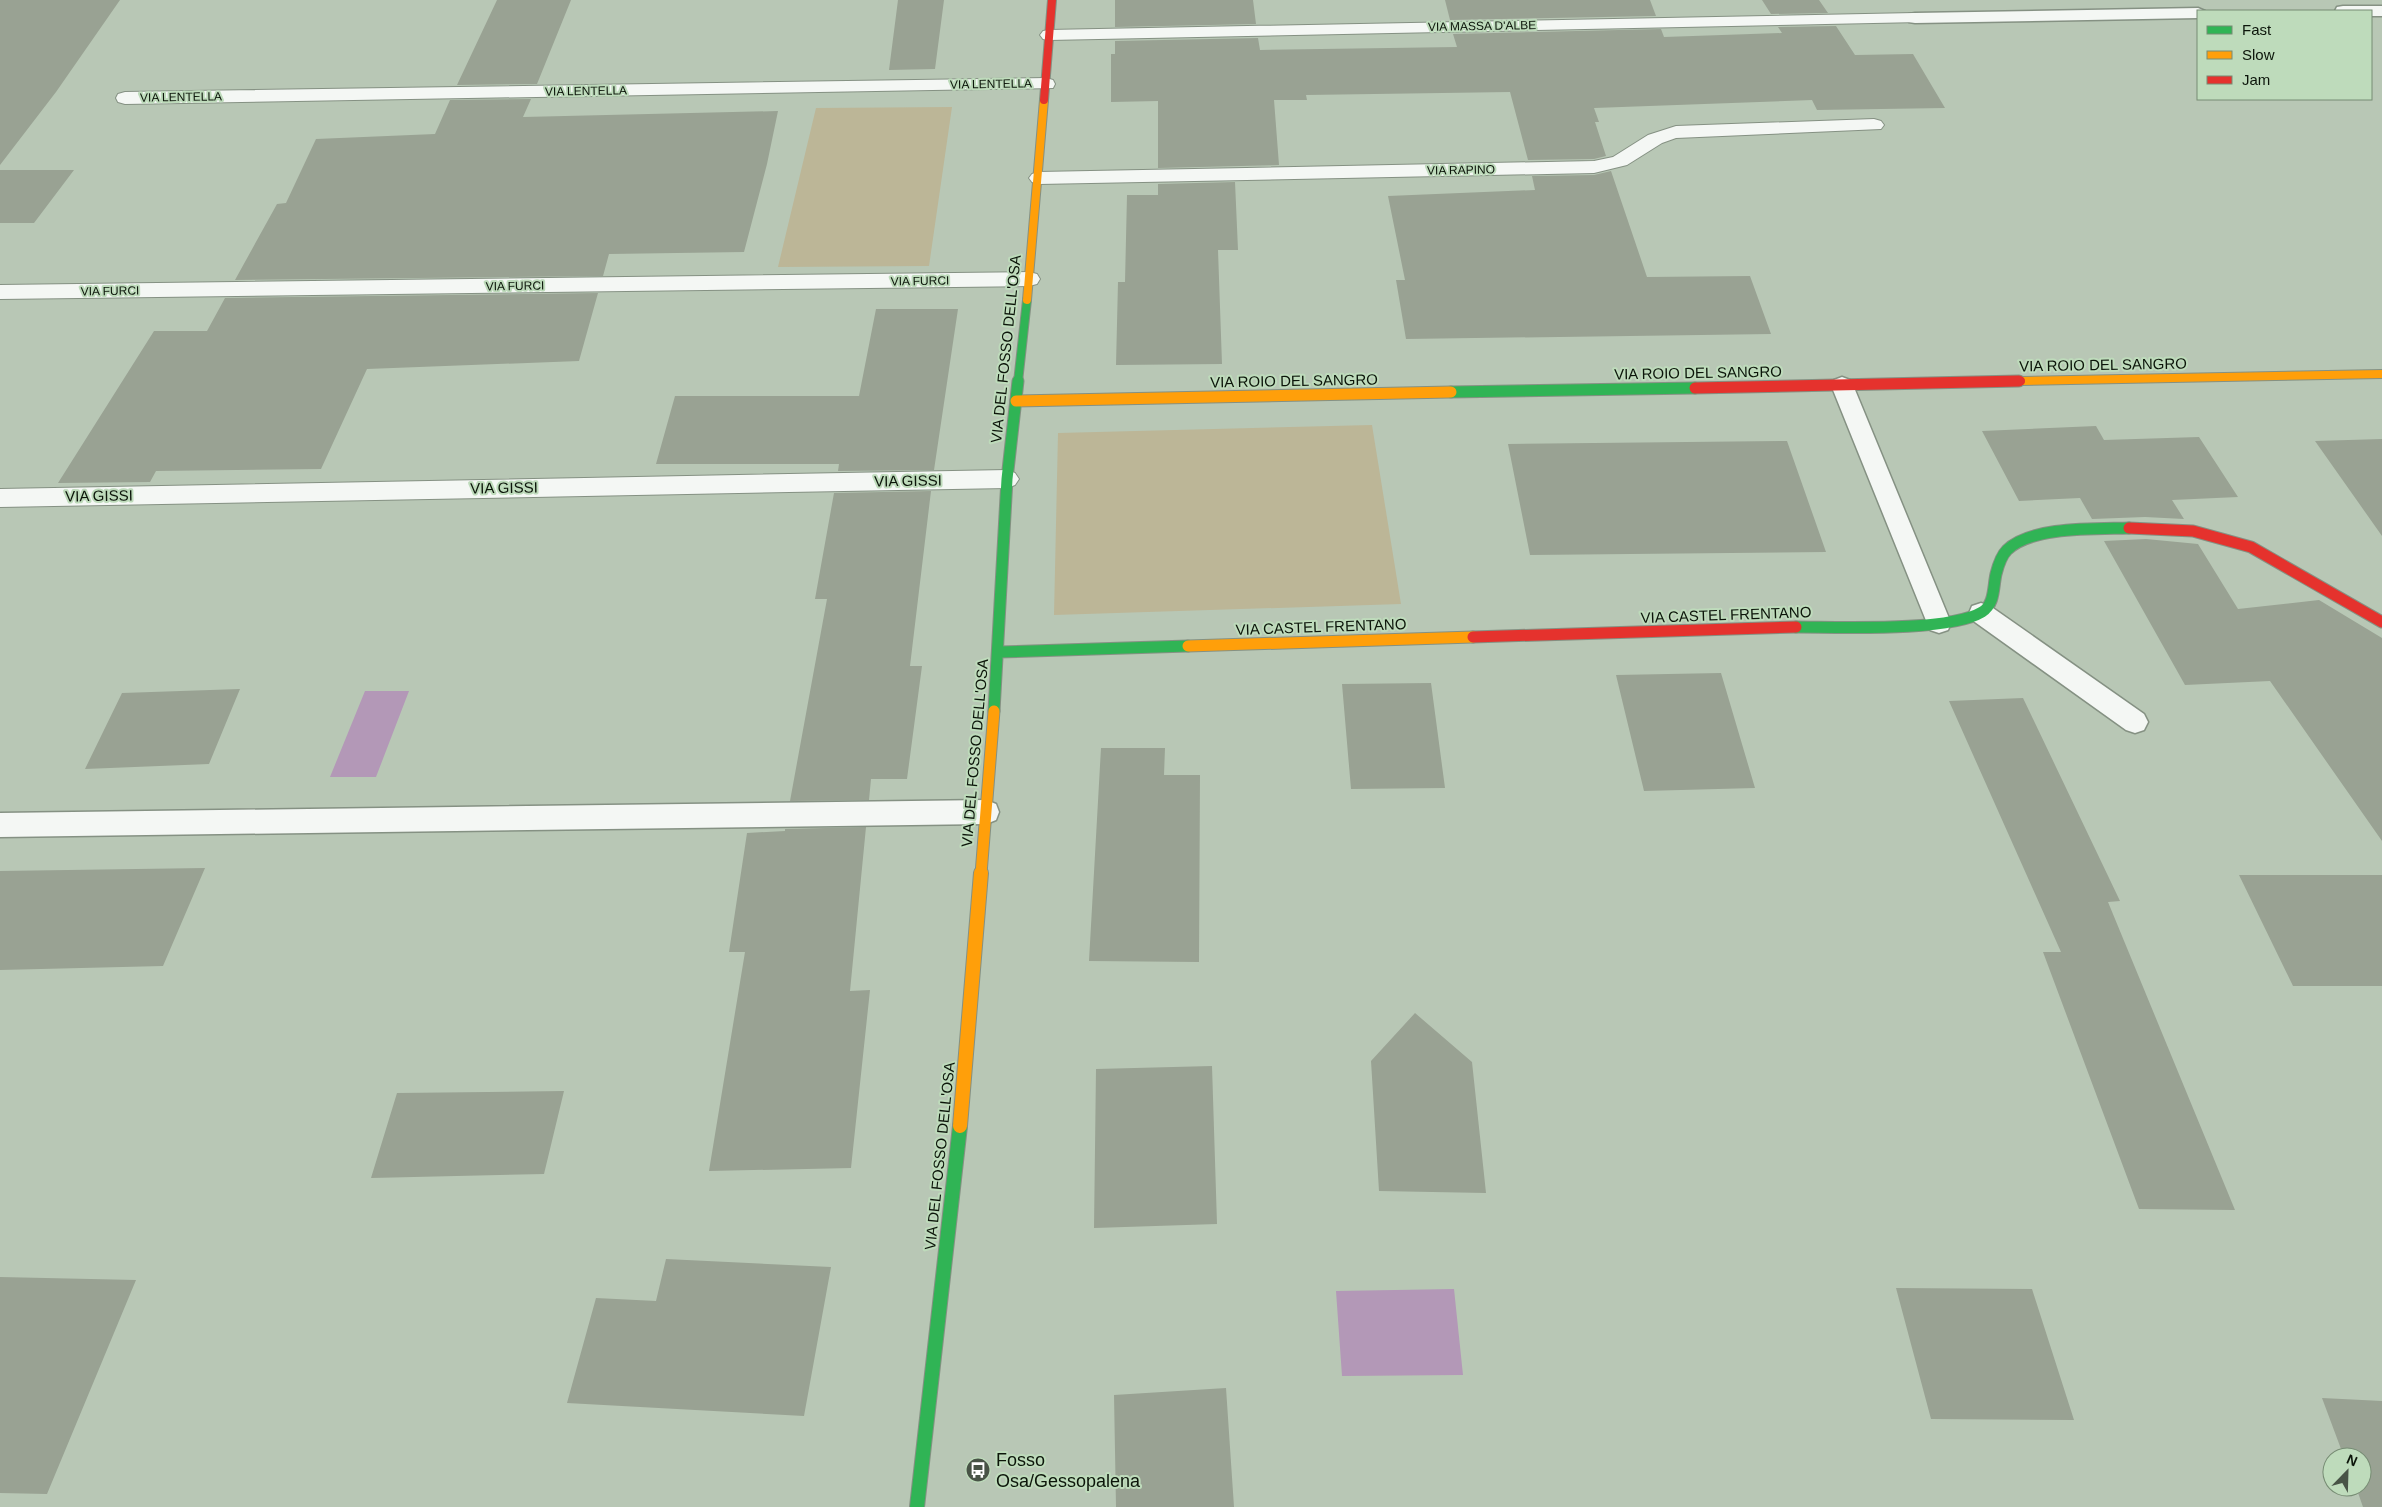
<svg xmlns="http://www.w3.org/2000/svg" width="2382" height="1507" font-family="Helvetica,sans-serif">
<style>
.green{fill:#bcb697}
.water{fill:#b398b7}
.building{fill:#99a293}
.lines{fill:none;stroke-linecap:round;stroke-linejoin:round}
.lane-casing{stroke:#859183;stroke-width:3}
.street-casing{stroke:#859183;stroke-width:2}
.fast-far2-casing{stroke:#859183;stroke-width:10}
.fast-far1-casing{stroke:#859183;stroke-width:13}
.fast-casing{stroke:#859183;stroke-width:16}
.slow-far2-casing{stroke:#859183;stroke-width:10}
.slow-far1-casing{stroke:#859183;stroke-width:13}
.slow-casing{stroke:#859183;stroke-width:16}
.jam-far1-casing{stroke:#859183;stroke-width:10}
.jam-casing{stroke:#859183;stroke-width:13}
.lane{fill:#f4f7f4;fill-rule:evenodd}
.street{fill:#f4f7f4;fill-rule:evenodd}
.fast-far2{stroke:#30b455;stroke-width:8}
.fast-far1{stroke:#30b455;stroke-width:11}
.fast{stroke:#30b455;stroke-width:14}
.slow-far2{stroke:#ff9f0a;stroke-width:8}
.slow-far1{stroke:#ff9f0a;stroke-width:11}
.slow{stroke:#ff9f0a;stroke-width:14}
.jam-far1{stroke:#e5322d;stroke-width:8}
.jam{stroke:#e5322d;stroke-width:11}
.labels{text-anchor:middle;stroke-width:4;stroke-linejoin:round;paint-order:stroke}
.far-street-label{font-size:12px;fill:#0c150a;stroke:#bedbbb}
.street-label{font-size:15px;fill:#0c150a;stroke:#bedbbb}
.near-poi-label{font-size:18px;fill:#0c150a;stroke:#bedbbb;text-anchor:start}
</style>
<rect width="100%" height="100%" fill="#b8c7b5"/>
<path class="green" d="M952,107L929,266L778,267L816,108Z
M1372,425L1401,604L1054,615L1058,433Z"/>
<path class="water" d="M365,691H409L376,777H330Z
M1454,1289L1463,1375L1342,1376L1336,1291Z"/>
<path class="building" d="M0,0H120L56,92L0,165Z
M497,0H571L537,84L457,85Z
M898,0H944L935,69L889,70Z
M1115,0H1253L1256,24L1115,27Z
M1445,0H1650L1656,16L1450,20Z
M1762,0H1819L1828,13L1771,14Z
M1836,26L1855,55L1913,54L1945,108L1817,110L1812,100L1594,108L1599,122H1595L1606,156L1594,159L1528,160L1510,92L1306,95L1307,100H1274L1279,165L1158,168V101L1111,102V54H1115V41L1258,38L1260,50L1457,47L1453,34L1661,29L1664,37L1782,33L1778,27Z
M531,99L523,117L778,111L767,164L744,252L609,254L603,276L235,280L277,204L286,203L316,139L435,134L450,100Z
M0,170H74L34,223H0Z
M1611,171L1647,277L1750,276L1771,334L1406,339L1396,280H1405L1388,196L1535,190L1532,176L1594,175Z
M1235,182L1238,250H1218L1222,364L1116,365L1118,282H1125L1127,195H1158V184Z
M598,293L579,361L367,369L321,469L156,471L150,482L58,483L154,331H207L225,298Z
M876,309H958L934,470L838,471L839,464H656L675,396H859Z
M2096,426L2104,440L2199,437L2238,497L2172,500L2184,519L2145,517L2092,519L2080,498L2019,501L1982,431Z
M2382,439V536L2315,441Z
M1787,441L1826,552L1530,555L1508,444Z
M931,491L910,666H922L907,779H871L869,800L790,801L827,599H815L834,493Z
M2146,539L2198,544L2238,609L2319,600L2382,638V841L2270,681L2185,685L2104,541Z
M1721,673L1755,788L1644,791L1616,675Z
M1431,683L1445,788L1351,789L1342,684Z
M240,689L209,764L85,769L122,693Z
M2023,698L2120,901L2108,902L2235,1210L2139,1209L2043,952H2061L1949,701Z
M1101,748H1165L1164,775H1200L1199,962L1089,961Z
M866,827L850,991L870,990L851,1168L709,1171L745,952H729L747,833L785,831V829Z
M205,868L163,966L0,970V871Z
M2239,875H2382V986H2293Z
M1415,1013L1472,1062L1486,1193L1379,1191L1371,1061Z
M1212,1066L1217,1224L1094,1228L1096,1069Z
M564,1091L544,1174L371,1178L397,1093Z
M666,1259L831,1267L804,1416L567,1403L596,1298L656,1301Z
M0,1277L136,1280L47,1494L0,1493Z
M1896,1288L2032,1289L2074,1420L1931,1419Z
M1226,1388L1234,1507H1116L1114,1395Z
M2322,1398L2382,1401V1507H2363L2356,1487H2362V1457H2344Z"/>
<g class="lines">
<defs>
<path id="lane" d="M2343,6H2382V16H2371V11H2335L2337,7Z
M2198,8L2205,11H2198V18L1915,23L1909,22L1907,18L1909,14L1915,13Z
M1842,377L1850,380L1853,385L1951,623L1948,630L1939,633L1930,630L1927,623L1831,385L1834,380Z
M1981,603L1990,606L2144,714L2148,722L2144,730L2135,733L2126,730L1972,620L1969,613L1972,606Z
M986,800L996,804L999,812L996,820L986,824L0,837V813Z"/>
<path id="street" d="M1915,13L1921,14L1924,18L1921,22L1049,40L1043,39L1040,35L1043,31L1049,30Z
M1046,78L1053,80L1055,84L1053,88L125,104L118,102L116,98L118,94L125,92Z
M1874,119L1881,121L1884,125L1881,129L1676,138L1662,143L1627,165L1594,173L1039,184L1032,182L1029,178L1032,174L1039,172L1594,161L1613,157L1648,135L1676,126Z
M1029,272L1037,274L1040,279L1037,284L1029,286L0,299V285Z
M1007,470L1015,473L1019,479L1015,485L1007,488L0,507V489Z"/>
<path id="fast-far2" d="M1018,382L1027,300"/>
<path id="fast-far1" d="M1451,392L1695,388
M1796,627C1838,627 1949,632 1982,612C1995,604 1993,587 1996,574C1998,566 2001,556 2007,550C2031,526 2097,529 2129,528
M999,652L1188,646
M994,711L1007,479L1018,381"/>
<path id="fast" d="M917,1507L960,1126"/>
<path id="slow-far2" d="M1027,300L1044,100
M2021,381L2382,374"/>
<path id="slow-far1" d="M1016,401L1451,392
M1188,646L1473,637
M981,874L994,711"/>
<path id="slow" d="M960,1126L981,873"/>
<path id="jam-far1" d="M1044,100L1052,0
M1961,382L2021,381"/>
<path id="jam" d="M1695,388L2019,381
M2129,528L2193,531L2251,547L2382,622
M1473,637L1796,627"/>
</defs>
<use href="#lane" class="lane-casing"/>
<use href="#street" class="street-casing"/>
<use href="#fast-far2" class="fast-far2-casing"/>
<use href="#fast-far1" class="fast-far1-casing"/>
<use href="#fast" class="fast-casing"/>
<use href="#slow-far2" class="slow-far2-casing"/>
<use href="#slow-far1" class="slow-far1-casing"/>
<use href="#slow" class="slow-casing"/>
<use href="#jam-far1" class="jam-far1-casing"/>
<use href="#jam" class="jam-casing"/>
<use href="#lane" class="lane"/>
<use href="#street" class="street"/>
<use href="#fast-far2" class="fast-far2"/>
<use href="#fast-far1" class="fast-far1"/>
<use href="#fast" class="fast"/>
<use href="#slow-far2" class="slow-far2"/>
<use href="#slow-far1" class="slow-far1"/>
<use href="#slow" class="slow"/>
<use href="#jam-far1" class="jam-far1"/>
<use href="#jam" class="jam"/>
</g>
<defs>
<symbol id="bus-disc" viewBox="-11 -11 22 22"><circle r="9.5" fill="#485346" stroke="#bedbbb"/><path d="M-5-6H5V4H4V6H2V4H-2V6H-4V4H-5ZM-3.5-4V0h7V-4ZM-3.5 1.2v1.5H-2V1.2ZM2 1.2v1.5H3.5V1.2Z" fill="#fff"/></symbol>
</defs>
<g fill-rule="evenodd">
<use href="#bus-disc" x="964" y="1456" width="28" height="28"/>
</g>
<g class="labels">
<g class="far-street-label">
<text transform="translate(1482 26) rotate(-1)" y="4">VIA MASSA D'ALBE</text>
<text transform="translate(991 84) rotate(-1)" y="4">VIA LENTELLA</text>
<text transform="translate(586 91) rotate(-1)" y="4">VIA LENTELLA</text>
<text transform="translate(181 97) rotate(-1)" y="4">VIA LENTELLA</text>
<text transform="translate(1461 170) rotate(-1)" y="4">VIA RAPINO</text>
<text transform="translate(920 281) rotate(-1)" y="4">VIA FURCI</text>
<text transform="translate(515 286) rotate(-1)" y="4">VIA FURCI</text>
<text transform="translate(110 291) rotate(-1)" y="4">VIA FURCI</text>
</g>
<g class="street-label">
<text transform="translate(1006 349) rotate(-84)" y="5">VIA DEL FOSSO DELL'OSA</text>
<text transform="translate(2103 365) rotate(-1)" y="5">VIA ROIO DEL SANGRO</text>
<text transform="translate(1698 373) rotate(-1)" y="5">VIA ROIO DEL SANGRO</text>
<text transform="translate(1294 381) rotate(-1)" y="5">VIA ROIO DEL SANGRO</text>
<text transform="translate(908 481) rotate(-1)" y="5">VIA GISSI</text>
<text transform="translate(504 488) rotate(-1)" y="5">VIA GISSI</text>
<text transform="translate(99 496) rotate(-1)" y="5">VIA GISSI</text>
<text transform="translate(1726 615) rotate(-2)" y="5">VIA CASTEL FRENTANO</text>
<text transform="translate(1321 627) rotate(-2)" y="5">VIA CASTEL FRENTANO</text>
<text transform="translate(975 753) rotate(-85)" y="5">VIA DEL FOSSO DELL'OSA</text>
<text transform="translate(940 1156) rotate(-84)" y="5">VIA DEL FOSSO DELL'OSA</text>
</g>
<g class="near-poi-label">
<text x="996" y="1466">Fosso<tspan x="996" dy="21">Osa/Gessopalena</tspan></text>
</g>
</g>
<rect x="2197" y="10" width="175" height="90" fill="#bedbbb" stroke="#778c74"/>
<rect x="2207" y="26" width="25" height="8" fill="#30b455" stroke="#778c74"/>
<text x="2242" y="35" font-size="15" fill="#0c150a">Fast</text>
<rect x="2207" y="51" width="25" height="8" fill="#ff9f0a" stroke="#778c74"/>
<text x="2242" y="60" font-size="15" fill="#0c150a">Slow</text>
<rect x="2207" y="76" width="25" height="8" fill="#e5322d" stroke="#778c74"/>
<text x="2242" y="85" font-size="15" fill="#0c150a">Jam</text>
<g transform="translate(2347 1472) rotate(23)"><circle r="24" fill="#bedbbb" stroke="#778c74"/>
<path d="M0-4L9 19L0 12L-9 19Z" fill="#485346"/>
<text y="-8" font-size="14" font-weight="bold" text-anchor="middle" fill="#0c150a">N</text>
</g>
</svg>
